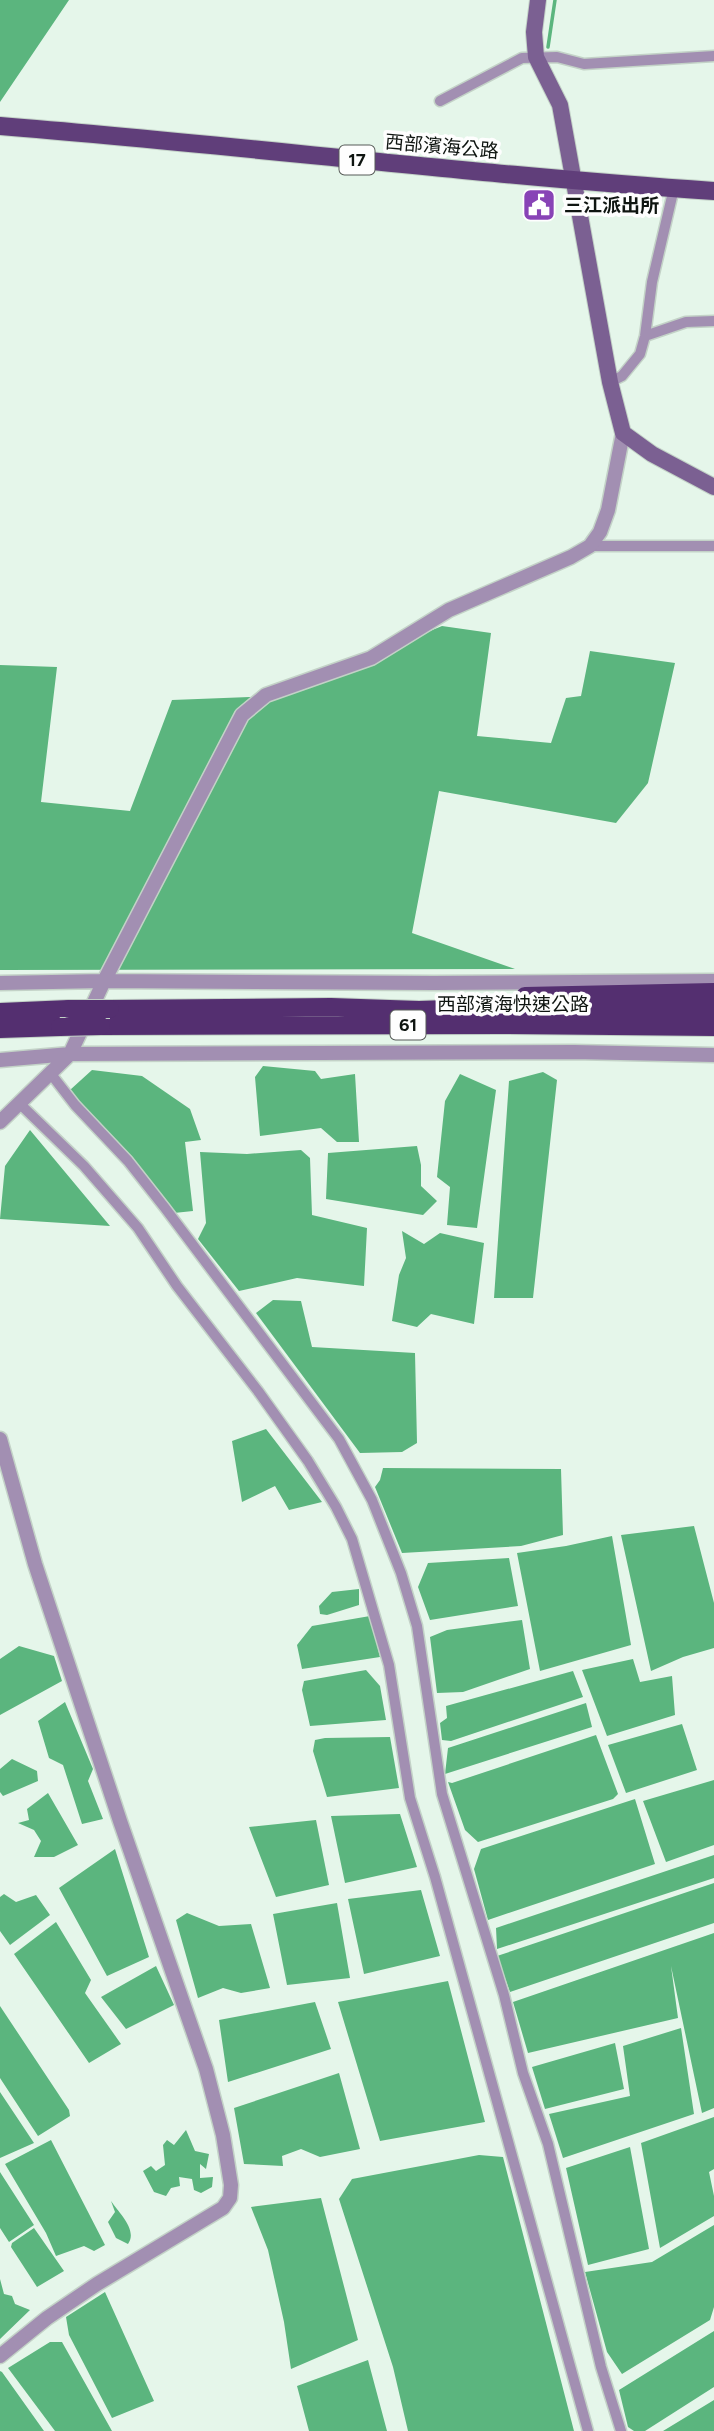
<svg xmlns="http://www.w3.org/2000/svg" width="714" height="2431" font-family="Figtree,'Noto Sans TC',sans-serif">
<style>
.water{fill:#5bb57e}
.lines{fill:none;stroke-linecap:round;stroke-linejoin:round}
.stream{stroke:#5bb57e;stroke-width:3.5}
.minor-casing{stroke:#c3d2c7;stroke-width:13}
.tertiary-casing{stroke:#c3d2c7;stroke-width:17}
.secondary-casing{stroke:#c3d2c7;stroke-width:18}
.primary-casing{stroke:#c3d2c7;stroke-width:20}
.trunk-casing{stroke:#c3d2c7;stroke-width:20}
.minor{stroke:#a28fb2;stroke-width:10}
.tertiary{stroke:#a28fb2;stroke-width:14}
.secondary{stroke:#7b6092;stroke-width:16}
.primary{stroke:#603e7a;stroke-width:18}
.trunk{stroke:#542f70;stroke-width:18}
.trunk-bridge-casing{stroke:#c3d2c7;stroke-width:20;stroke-linecap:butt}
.trunk-bridge{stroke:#542f70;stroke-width:18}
.labels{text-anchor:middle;stroke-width:7;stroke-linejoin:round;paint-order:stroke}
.shield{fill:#fefefe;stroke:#575b58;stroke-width:2}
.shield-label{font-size:18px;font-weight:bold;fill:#0f1511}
.street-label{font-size:19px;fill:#0f1511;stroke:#fefefe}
.poi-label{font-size:19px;font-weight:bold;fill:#0f1511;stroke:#fefefe;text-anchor:start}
</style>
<rect width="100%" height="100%" fill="#e5f6ea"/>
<path class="water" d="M0,0H69L0,102Z
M442,626L491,633L477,736L551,743L566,698L581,696L590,651L675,663L648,783L616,823L439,791L412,933L515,969L0,970V665L57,667L41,802L130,811L172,700L274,696Z
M263,1066L315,1071L321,1079L355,1074L359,1142H337L321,1128L260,1136L255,1077Z
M92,1070L142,1076L190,1109L201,1140L185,1142L193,1211L174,1213L70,1090Z
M543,1072L557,1080L533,1298H494L509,1081Z
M460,1074L496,1090L477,1228L447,1225L450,1187L437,1177L445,1101Z
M30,1130L110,1226L0,1219L5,1166Z
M417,1146L421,1165V1186L437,1201L423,1215L326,1199L328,1153Z
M301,1150L310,1158L312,1215L367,1228L364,1286L297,1278L239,1291L198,1239L206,1223L200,1152L247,1154Z
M402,1231L424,1244L440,1233L484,1243L474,1324L431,1314L417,1327L392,1321L399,1275L406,1258Z
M273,1300L301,1301L312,1347L415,1353L417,1443L402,1452L360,1453L256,1313Z
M266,1429L322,1502L289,1510L275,1486L242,1502L232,1441Z
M383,1468L561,1469L563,1535L521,1546L402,1553L375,1487L380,1480Z
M694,1526L714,1603V1648L683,1657L651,1671L621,1535Z
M612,1536L631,1645L540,1671L517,1553L566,1546Z
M509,1558L518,1606L430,1620L418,1587L428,1563Z
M359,1589V1605L327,1615L320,1614L319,1606L332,1592Z
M370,1616L380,1657L302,1669L297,1645L312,1626Z
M522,1620L530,1669L463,1692L437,1693L430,1637L447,1630Z
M19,1646L54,1656L62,1681L0,1715V1659Z
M633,1659L640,1682L672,1676L675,1715L607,1736L582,1670Z
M366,1670L380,1686L386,1720L310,1726L302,1690L304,1681Z
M573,1671L583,1697L451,1741L442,1740L440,1723L447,1718L446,1706Z
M65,1702L93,1769L88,1781L103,1819L82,1824L63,1765L49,1758L38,1721Z
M586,1703L592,1727L445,1774L448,1748Z
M682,1724L697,1770L626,1793L608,1745Z
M596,1735L618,1794L613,1799L478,1842L465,1830L448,1782L452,1783Z
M390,1737L399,1788L327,1797L313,1751L315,1740L325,1738Z
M12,1759L37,1771L38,1781L3,1796L0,1792V1769Z
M714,1780V1845L666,1862L643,1801Z
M48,1793L78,1845L54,1857H34L41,1841L34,1830L18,1823L29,1820L27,1809Z
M635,1799L655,1864L488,1920L474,1869L481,1849Z
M400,1814L417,1867L345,1883L331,1816Z
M316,1820L329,1885L276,1897L249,1827Z
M115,1849L149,1957L107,1976L59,1888Z
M714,1855V1878L497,1949L496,1928Z
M714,1883V1923L510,1992L497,1956Z
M421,1890L440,1956L364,1974L348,1899Z
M4,1894L16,1902L36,1895L50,1915L10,1945L0,1931V1897Z
M337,1903L350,1978L287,1985L273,1914Z
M187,1913L219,1926L251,1924L270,1988L241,1993L223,1988L198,1998L176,1920Z
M56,1922L91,1980L85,1993L121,2044L89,2063L14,1954Z
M714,1933V2108L702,2113L671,1966L678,2018L528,2053L513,2002Z
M156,1966L174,2005L126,2029L101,1997Z
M448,1981L485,2122L380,2141L338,2002Z
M315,2002L331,2049L228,2082L219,2020Z
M0,2006L69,2110L70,2116L38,2136L0,2078Z
M681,2028L694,2114L563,2158L549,2114L630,2096L623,2046Z
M615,2043L624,2089L545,2109L532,2067Z
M339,2073L360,2149L320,2157L301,2149L282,2156L283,2166L244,2164L234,2108Z
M0,2092L34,2143L0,2158Z
M714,2117V2169L709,2172L714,2196V2216L660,2248L641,2143Z
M186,2130L195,2151L209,2154L206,2169L200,2164V2178L213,2177L212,2187L201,2193L194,2190L192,2179L179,2177L180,2186L171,2188L166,2196L154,2192L143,2171L151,2166L156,2171L165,2165L163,2145L167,2140L174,2145Z
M51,2140L105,2245L94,2251L84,2246L56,2256L46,2233L5,2164Z
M630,2147L649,2249L588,2265L566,2168Z
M479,2155L503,2157L574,2431H408L393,2367L339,2199L352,2179Z
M0,2172L34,2225L9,2242L0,2228Z
M321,2198L358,2340L291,2369L284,2322L268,2250L251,2207Z
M111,2201C119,2213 138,2230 128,2244L116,2238L108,2222L115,2212Z
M714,2225V2307L710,2320L622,2374L607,2352L585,2272L652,2262Z
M34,2228L64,2271L37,2287L11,2247L12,2243Z
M0,2279L4,2294L12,2296L15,2304L30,2310L0,2339Z
M105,2292L154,2401L112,2418L69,2335L66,2317Z
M714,2331V2387L645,2431H634L628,2427L619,2390Z
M50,2342H62L112,2431H55L8,2368Z
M368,2360L387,2431H309L297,2386Z
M0,2371L2,2372L44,2431H0Z
M714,2400V2431H663Z"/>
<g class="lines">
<path class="stream" d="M548,47L555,0"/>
<defs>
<path id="minor" d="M440,101L522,58L557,57L584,64L714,56
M645,336L686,322L714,321
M610,382L622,376L640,354L645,336L652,282L674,188
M590,546H714
M51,1074L75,1105L128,1161L165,1208L339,1439L372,1500L401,1573L417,1626L442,1794L504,1995L523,2073L548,2144L601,2367L621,2431
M19,1103L84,1166L138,1228L177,1286L258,1391L308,1461L336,1507L352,1539L389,1665L410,1798L435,1877L588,2431"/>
<path id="tertiary" d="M0,983L104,981L434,983L714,981
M0,1060L70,1054L574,1052L714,1055
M0,1122L70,1054L104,981L242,715L266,695L371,658L449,610L571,557L590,546L600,532L608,510L623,433
M0,1439L35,1564L120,1821L206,2069L223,2135L231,2185L230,2198L223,2208L97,2284L47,2318L0,2356"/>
<path id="secondary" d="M538,0L534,32L536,57L560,105L610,382L623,433L652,454L714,487"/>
<path id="primary" d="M0,126C238,145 476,175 714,191"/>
<path id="trunk" d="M525,996L714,992
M110,1009L331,1007L419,1010L504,1007L714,1010
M0,1012L69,1009
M101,1026L504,1025L714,1027
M0,1029L60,1027"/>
</defs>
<use href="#minor" class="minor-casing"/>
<use href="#tertiary" class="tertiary-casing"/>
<use href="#secondary" class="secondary-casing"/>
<use href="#primary" class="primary-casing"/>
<use href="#trunk" class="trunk-casing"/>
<use href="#minor" class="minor"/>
<use href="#tertiary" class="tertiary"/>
<use href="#secondary" class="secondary"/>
<use href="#primary" class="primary"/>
<use href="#trunk" class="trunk"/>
<defs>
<path id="trunk-bridge" d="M69,1009H110
M60,1027L101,1026"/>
</defs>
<use href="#trunk-bridge" class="trunk-bridge-casing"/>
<use href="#trunk-bridge" class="trunk-bridge"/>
</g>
<defs>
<symbol id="civic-square" viewBox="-11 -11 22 22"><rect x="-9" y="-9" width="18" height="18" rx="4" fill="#8843b6" stroke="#fefefe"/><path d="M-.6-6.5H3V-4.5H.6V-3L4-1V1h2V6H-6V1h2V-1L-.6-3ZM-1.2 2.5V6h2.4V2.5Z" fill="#fff"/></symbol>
</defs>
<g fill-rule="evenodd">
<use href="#civic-square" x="520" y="186" width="38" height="38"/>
</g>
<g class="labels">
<g class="shield">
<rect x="339.5" y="145.5" width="35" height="29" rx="5"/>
<rect x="390.5" y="1010.5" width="35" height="29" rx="5"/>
</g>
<g class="shield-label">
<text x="357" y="166">17</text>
<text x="408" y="1031">61</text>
</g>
<g class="street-label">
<text transform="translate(442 146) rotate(5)" y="7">西部濱海公路</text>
<text x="513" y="1011">西部濱海快速公路</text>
</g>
<g class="poi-label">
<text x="564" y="212">三江派出所</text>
</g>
</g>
</svg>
